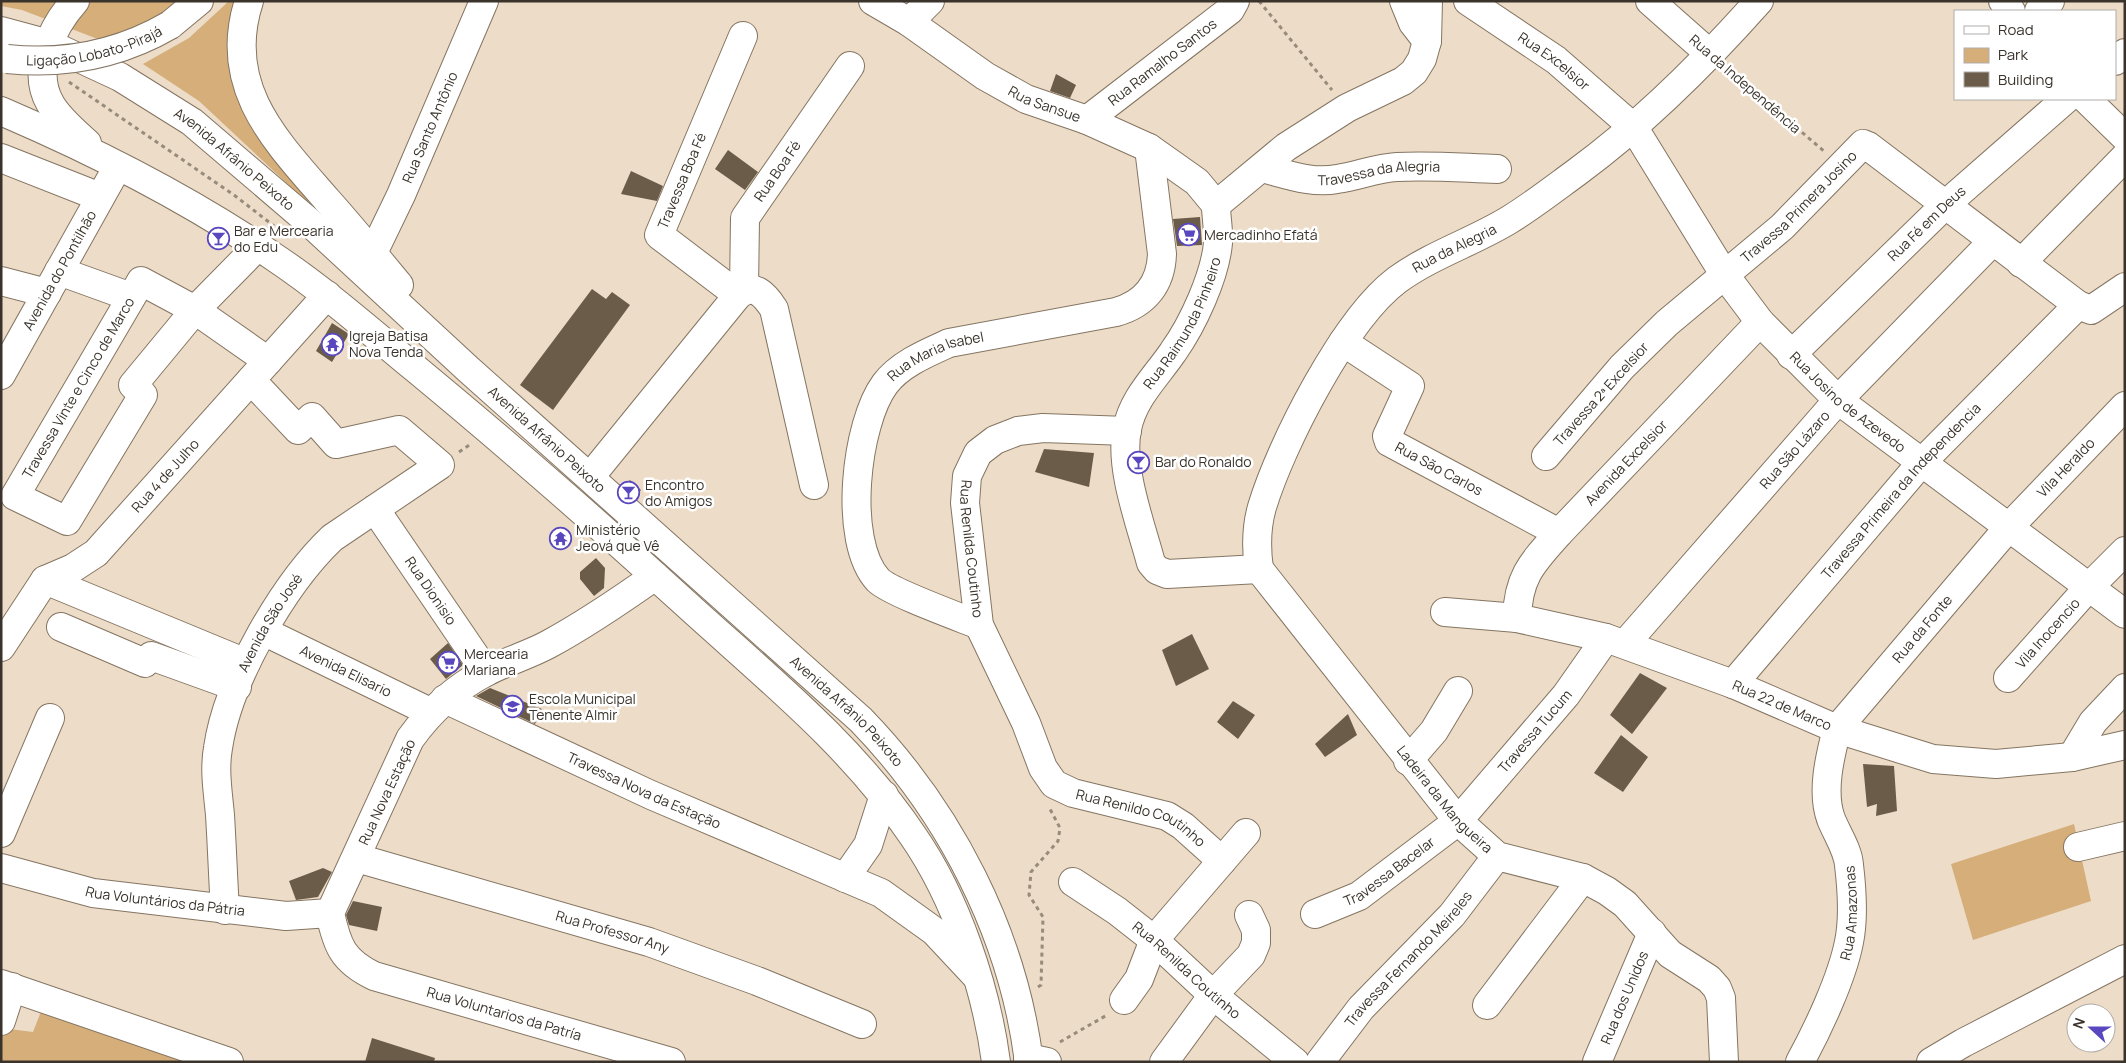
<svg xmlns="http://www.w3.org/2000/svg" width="2126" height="1063" font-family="Manrope,sans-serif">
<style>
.green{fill:#d5ae7a}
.building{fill:#6b5c4a}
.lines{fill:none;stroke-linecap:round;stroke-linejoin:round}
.minor-casing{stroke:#847562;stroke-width:30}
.major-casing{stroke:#847562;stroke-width:30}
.path{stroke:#978b7c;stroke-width:3;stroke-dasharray:4 4;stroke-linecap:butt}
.minor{stroke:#fff;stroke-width:28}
.major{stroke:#fff;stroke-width:28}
.major-bridge-casing{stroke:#847562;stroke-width:30;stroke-linecap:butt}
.major-bridge{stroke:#fff;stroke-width:28}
.labels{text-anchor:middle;stroke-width:5;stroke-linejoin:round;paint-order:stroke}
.street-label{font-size:14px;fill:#3a332b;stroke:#fff}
.poi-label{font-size:14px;fill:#3a332b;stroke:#fff;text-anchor:start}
</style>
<rect width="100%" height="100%" fill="#eddcc7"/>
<path class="green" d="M1,1H181L164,15L103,41L22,10L1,6Z
M229,1H235L242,107L257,137L310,200L308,203L199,101L143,64L189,38Z
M2074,824L2091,901L1973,940L1951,864Z
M42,1009L213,1062H1V1028L33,1032Z"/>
<path class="building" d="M1056,74L1076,85L1070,98L1050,91Z
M728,150L758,172L745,190L715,169Z
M631,171L663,186L657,201L621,194Z
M1200,217L1202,245L1177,246L1173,219Z
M592,289L606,299L612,292L630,305L553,410L520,385Z
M332,323L349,334L332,362L316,351Z
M1044,449L1094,453L1089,487L1035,472Z
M630,480L641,490L635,498L624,487Z
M596,558L605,568L604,588L594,596L580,579V572Z
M1192,634L1209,669L1176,686L1162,650Z
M448,643L463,665L446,679L430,659Z
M1640,673L1667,688L1632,734L1610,715Z
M490,688L542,709L535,724L476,696Z
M1233,701L1255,715L1238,739L1217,722Z
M1348,714L1357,735L1325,757L1315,744Z
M1621,735L1648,757L1623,792L1594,773Z
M1863,764L1894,766L1897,811L1876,816L1877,804L1867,807Z
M323,868L332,872L318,897L296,900L289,881Z
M353,901L382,907L377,931L349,925L346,915Z
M372,1038L435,1058L434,1062H365Z"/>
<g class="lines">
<defs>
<g id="minor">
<path id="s1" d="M873,1L909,22L985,76L1026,99L1087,120L1149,148L1197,182L1216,205"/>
<path d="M1404,1L1413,23L1427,41"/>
<path id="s2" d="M1468,1L1556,60L1634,128L1724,274L1760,322L1838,400L2125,614"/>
<path d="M1650,1L1711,55"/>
<path d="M2003,1L2011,11"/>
<path d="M2039,11L2050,1"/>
<path d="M909,22L930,1"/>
<path d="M2115,61L2125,53"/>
<path d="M2086,99L2125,137"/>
<path id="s3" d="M1087,120L1230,10L1235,1"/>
<path d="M1,158L100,197"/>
<path id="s4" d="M1262,168C1286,174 1312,184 1337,179C1358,176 1376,168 1397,167C1430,165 1464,168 1497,169"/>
<path id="s5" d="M257,247L195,310L133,385L143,395L67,521L15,496L141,281L195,310L268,361"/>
<path id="s6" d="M373,253L401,195L484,1"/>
<path d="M2021,263L2125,157"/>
<path d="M59,271L131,297"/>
<path d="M1,281L47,293"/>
<path id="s7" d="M744,290L745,218L850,66"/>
<path id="s8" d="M738,295L659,235L743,36"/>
<path id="s9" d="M1343,342L1410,386L1387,436L1389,442L1559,533"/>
<path id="s10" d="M1791,355L1945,205L2066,99"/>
<path id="s11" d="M1,375L118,166"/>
<path id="s12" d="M1127,431L1043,428L1018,431L995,440L978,453L967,476L965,503L979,625L1026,723L1043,768L1054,784L1073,793L1167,816L1183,826L1222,861"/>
<path id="s13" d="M1546,456L1622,367L1667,323L1782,227L1863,144L1868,146L2078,305L2091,310L2125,287"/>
<path d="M590,477L738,295C754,282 765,295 774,309L814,485"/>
<path id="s14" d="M375,509L486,672"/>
<path id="s15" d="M1259,569L1167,574L1157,570L1151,563C1141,525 1119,468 1127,429C1133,398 1156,377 1173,352C1193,324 1215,276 1218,243C1219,231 1216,217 1216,205L1286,147L1347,108L1403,81L1414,72L1422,59L1427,41L1428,1"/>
<path id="s16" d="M1259,569C1256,548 1256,528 1262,507C1281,444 1345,319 1397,280C1431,255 1473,242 1509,220C1532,206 1555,188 1577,172C1645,122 1703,64 1759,1"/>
<path id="s17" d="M1259,569L1458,821L1497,856L1583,878L1607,891L1625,904L1670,954L1709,979L1717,988L1721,998L1724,1062"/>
<path id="s18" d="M655,576C621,600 586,624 549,644C529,655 507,661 486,672C455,688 430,711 410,739L330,913C337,946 343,961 374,976L671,1062"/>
<path d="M45,580L246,663"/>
<path id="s19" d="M1445,612L1517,618L1606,638L1733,684L1837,729L1933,759L1996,764L2072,757L2125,745"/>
<path id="s20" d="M1517,618C1518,576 1533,562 1559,533L1760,322"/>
<path id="s21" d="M979,625C959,617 890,592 878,580C842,541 856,423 885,384C900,364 927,353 949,343L1116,312C1145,304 1161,284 1162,254L1149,148"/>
<path d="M61,627L145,663L151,656L237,687"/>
<path id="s22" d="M263,631L430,712"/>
<path id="s23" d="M1625,644L1838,400L1992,242"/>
<path id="s24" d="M1,647L45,580L73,568L96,553L327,295"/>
<path id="s25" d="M2008,678L2088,588L2125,551"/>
<path id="s26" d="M1733,684L1921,463L2078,305"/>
<path id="s27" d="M445,699L651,795L881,893L934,931L977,977"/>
<path d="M2072,757L2093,722L2125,688"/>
<path d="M1408,761L1434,731L1458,691"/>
<path d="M1,833L50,718"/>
<path d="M2078,847L2125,836"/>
<path id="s28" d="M357,858L649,942L757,981L862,1024"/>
<path id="s29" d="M1,868L93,893L286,916L330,913"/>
<path d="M845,878L868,845L884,795"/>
<path id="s30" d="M1073,882L1117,911L1154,940L1213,995L1295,1062"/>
<path id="s31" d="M225,910C223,878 222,847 220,815C218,793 214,770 218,748C228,680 283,585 332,538L440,465L399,430L336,444L312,417L298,430L251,380"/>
<path id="s32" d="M1315,914L1359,896L1458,821L1566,695L1606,638"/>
<path d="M1,984L229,1062"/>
<path d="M1124,1000L1139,979L1154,940L1246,833"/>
<path d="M1487,1005L1583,878"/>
<path d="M1,1021L12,987"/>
<path d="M1028,1058L1047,1062"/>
<path d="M1164,1062L1213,995L1251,955L1256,943V930L1249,915"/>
<path id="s33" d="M1320,1062L1361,1008L1452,915L1497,856"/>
<path id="s34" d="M1597,1062L1652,933"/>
<path id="s35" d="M1800,1062C1818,1029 1842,978 1849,942C1854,918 1852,890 1849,865C1848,850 1837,834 1831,819C1821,792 1830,756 1837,729L2008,528L2125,406"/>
<path d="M1931,1062L1963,1043L2125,959"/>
</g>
<g id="major">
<path d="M75,1C52,27 31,70 50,103C58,118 74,131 87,143"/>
<path d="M249,1C221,87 276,141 327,200C352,228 375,256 399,285"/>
<path d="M170,25L199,1"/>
<path id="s36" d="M1,31L49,44L120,77L192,122L308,221L468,369L861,720C950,812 1013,934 1029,1062"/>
<path d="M1,111C97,152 191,200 277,259C326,292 371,332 416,369C508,445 597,523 685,603C765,676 852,745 913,836C956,898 986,987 996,1062"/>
</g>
</defs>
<use href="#minor" class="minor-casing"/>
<use href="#major" class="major-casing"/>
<path class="path" d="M1259,1L1332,90
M1729,70L1825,152
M69,82L234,195L274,226
M459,452L471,444
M1038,987L1041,985L1043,917L1029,895L1031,872L1058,841L1060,828L1050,809
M1060,1042L1107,1015"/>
<use href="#minor" class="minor"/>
<use href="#major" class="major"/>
<defs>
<g id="major-bridge">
<path id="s37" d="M7,59C65,65 120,54 170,25"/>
</g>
</defs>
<use href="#major-bridge" class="major-bridge-casing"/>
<use href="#major-bridge" class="major-bridge"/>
</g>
<defs>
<symbol id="supermarket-ring" viewBox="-11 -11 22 22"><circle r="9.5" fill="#fff" stroke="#5847bf" stroke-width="1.5"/><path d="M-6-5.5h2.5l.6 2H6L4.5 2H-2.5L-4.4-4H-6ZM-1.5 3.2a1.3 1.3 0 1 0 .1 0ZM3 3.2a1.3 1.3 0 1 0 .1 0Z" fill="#5847bf"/></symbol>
<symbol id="bar-ring" viewBox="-11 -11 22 22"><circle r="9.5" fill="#fff" stroke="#5847bf" stroke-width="1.5"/><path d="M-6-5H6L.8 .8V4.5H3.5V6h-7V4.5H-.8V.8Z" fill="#5847bf"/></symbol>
<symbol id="temple-ring" viewBox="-11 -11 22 22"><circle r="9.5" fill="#fff" stroke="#5847bf" stroke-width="1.5"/><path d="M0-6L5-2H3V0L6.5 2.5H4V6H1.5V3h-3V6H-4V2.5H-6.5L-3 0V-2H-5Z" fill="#5847bf"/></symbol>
<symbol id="school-ring" viewBox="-11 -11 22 22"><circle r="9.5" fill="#fff" stroke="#5847bf" stroke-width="1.5"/><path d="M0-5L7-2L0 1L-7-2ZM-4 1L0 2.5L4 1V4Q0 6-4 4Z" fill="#5847bf"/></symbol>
</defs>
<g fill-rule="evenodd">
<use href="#supermarket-ring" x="1176" y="222" width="25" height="25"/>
<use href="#bar-ring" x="206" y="226" width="25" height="25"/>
<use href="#temple-ring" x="320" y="332" width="25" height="25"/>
<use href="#bar-ring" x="1126" y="450" width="25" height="25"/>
<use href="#bar-ring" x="616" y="480" width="25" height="25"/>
<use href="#temple-ring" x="548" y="526" width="25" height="25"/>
<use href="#supermarket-ring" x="436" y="650" width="25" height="25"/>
<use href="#school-ring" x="500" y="694" width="25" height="25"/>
</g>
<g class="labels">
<g class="street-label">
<text dy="5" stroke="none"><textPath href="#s37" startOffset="89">Ligação Lobato-Pirajá</textPath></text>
<text dy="5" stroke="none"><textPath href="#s2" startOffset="105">Rua Excelsior</textPath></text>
<text dy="5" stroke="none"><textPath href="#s3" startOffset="95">Rua Ramalho Santos</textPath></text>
<text transform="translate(1745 84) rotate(41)" y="5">Rua da Independência</text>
<text dy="5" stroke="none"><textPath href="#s1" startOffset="201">Rua Sansue</textPath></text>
<text dy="5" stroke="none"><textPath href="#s6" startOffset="138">Rua Santo Antônio</textPath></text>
<text dy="5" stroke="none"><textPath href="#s36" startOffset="269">Avenida Afrânio Peixoto</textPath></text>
<text dy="5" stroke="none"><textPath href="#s7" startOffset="129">Rua Boa Fé</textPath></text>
<text dy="5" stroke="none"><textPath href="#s4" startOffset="119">Travessa da Alegria</textPath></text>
<text dy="5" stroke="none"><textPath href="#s8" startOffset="158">Travessa Boa Fé</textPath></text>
<text dy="5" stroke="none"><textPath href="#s13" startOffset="356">Travessa Primera Josino</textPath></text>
<text dy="5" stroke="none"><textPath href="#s10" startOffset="189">Rua Fé em Deus</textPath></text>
<text dy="5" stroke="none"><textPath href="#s16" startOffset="395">Rua da Alegria</textPath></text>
<text dy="5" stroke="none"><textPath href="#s11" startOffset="120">Avenida do Pontilhão</textPath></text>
<text dy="5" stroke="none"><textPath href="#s15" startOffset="370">Rua Raimunda Pinheiro</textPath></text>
<text dy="5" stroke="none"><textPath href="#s21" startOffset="376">Rua Maria Isabel</textPath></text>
<text dy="5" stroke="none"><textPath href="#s5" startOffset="530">Travessa Vinte e Cinco de Marco</textPath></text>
<text transform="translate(1601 394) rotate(-48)" y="5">Travessa 2ª Excelsior</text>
<text dy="5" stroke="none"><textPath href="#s2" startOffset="560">Rua Josino de Azevedo</textPath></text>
<text dy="5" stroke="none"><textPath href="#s36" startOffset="689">Avenida Afrânio Peixoto</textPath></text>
<text dy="5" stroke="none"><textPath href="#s23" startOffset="258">Rua São Lázaro</textPath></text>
<text dy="5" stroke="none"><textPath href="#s20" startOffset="195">Avenida Excelsior</textPath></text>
<text dy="5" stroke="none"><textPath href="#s35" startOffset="696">Vila Heraldo</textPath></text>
<text dy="5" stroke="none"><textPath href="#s9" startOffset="198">Rua São Carlos</textPath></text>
<text dy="5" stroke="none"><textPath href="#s24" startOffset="242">Rua 4 de Julho</textPath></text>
<text dy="5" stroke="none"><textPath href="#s26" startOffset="256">Travessa Primeira da Independencia</textPath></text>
<text dy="5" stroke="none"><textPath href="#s12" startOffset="254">Rua Renilda Coutinho</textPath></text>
<text dy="5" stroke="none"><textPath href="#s14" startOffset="99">Rua Dionisio</textPath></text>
<text dy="5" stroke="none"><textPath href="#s31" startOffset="299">Avenida São José</textPath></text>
<text dy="5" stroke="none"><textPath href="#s35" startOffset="480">Rua da Fonte</textPath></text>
<text dy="5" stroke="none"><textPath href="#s25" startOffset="60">Vila Inocencio</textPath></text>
<text dy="5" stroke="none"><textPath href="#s22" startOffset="92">Avenida Elisario</textPath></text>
<text dy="5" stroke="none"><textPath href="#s19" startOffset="352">Rua 22 de Marco</textPath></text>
<text dy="5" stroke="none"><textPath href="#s36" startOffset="1094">Avenida Afrânio Peixoto</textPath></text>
<text dy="5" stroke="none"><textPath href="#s32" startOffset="290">Travessa Tucum</textPath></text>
<text dy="5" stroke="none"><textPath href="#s27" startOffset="219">Travessa Nova da Estação</textPath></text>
<text transform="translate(387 792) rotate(-65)" y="5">Rua Nova Estação</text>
<text dy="5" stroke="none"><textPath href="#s17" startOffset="296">Ladeira da Mangueira</textPath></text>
<text dy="5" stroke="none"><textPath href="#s12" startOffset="601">Rua Renildo Coutinho</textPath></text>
<text dy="5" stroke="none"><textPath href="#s32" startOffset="86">Travessa Bacelar</textPath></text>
<text dy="5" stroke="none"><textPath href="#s29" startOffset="168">Rua Voluntários da Pátria</textPath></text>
<text dy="5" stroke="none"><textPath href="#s35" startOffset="159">Rua Amazonas</textPath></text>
<text dy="5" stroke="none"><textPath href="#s28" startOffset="266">Rua Professor Any</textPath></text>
<text dy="5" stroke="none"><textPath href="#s33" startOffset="136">Travessa Fernando Meireles</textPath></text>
<text dy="5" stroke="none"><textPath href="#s30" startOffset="144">Rua Renilda Coutinho</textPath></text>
<text dy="5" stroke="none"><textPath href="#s34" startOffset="70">Rua dos Unidos</textPath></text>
<text dy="5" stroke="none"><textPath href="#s18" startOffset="705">Rua Voluntarios da Patría</textPath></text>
</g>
<g class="poi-label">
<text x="234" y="236">Bar e Mercearia<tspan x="234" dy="16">do Edu</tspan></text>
<text x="1204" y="240">Mercadinho Efatá</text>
<text x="349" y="341">Igreja Batisa<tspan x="349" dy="16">Nova Tenda</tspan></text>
<text x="1155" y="467">Bar do Ronaldo</text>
<text x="645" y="490">Encontro<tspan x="645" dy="16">do Amigos</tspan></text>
<text x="576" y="535">Ministério<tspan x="576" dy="16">Jeová que Vê</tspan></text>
<text x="464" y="659">Mercearia<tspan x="464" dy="16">Mariana</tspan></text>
<text x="529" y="704">Escola Municipal<tspan x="529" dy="16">Tenente Almir</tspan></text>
</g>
</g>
<rect width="2126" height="1063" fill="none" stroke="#3a332b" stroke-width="5"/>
<rect x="1954" y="10" width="162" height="90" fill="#ffffff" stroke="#b0adaa"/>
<rect x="1964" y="26" width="25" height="8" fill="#ffffff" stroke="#b0adaa"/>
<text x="1998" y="35" font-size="15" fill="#3a332b">Road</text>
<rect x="1964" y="48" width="25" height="15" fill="#d5ae7a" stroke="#b0adaa"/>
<text x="1998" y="60" font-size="15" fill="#3a332b">Park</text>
<rect x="1964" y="72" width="25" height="15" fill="#6b5c4a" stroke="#b0adaa"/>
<text x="1998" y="85" font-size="15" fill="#3a332b">Building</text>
<g transform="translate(2091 1028) rotate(291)"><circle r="24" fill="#ffffff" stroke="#b0adaa"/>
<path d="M0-4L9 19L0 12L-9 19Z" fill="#5847bf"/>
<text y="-8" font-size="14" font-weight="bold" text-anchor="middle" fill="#3a332b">N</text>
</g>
</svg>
